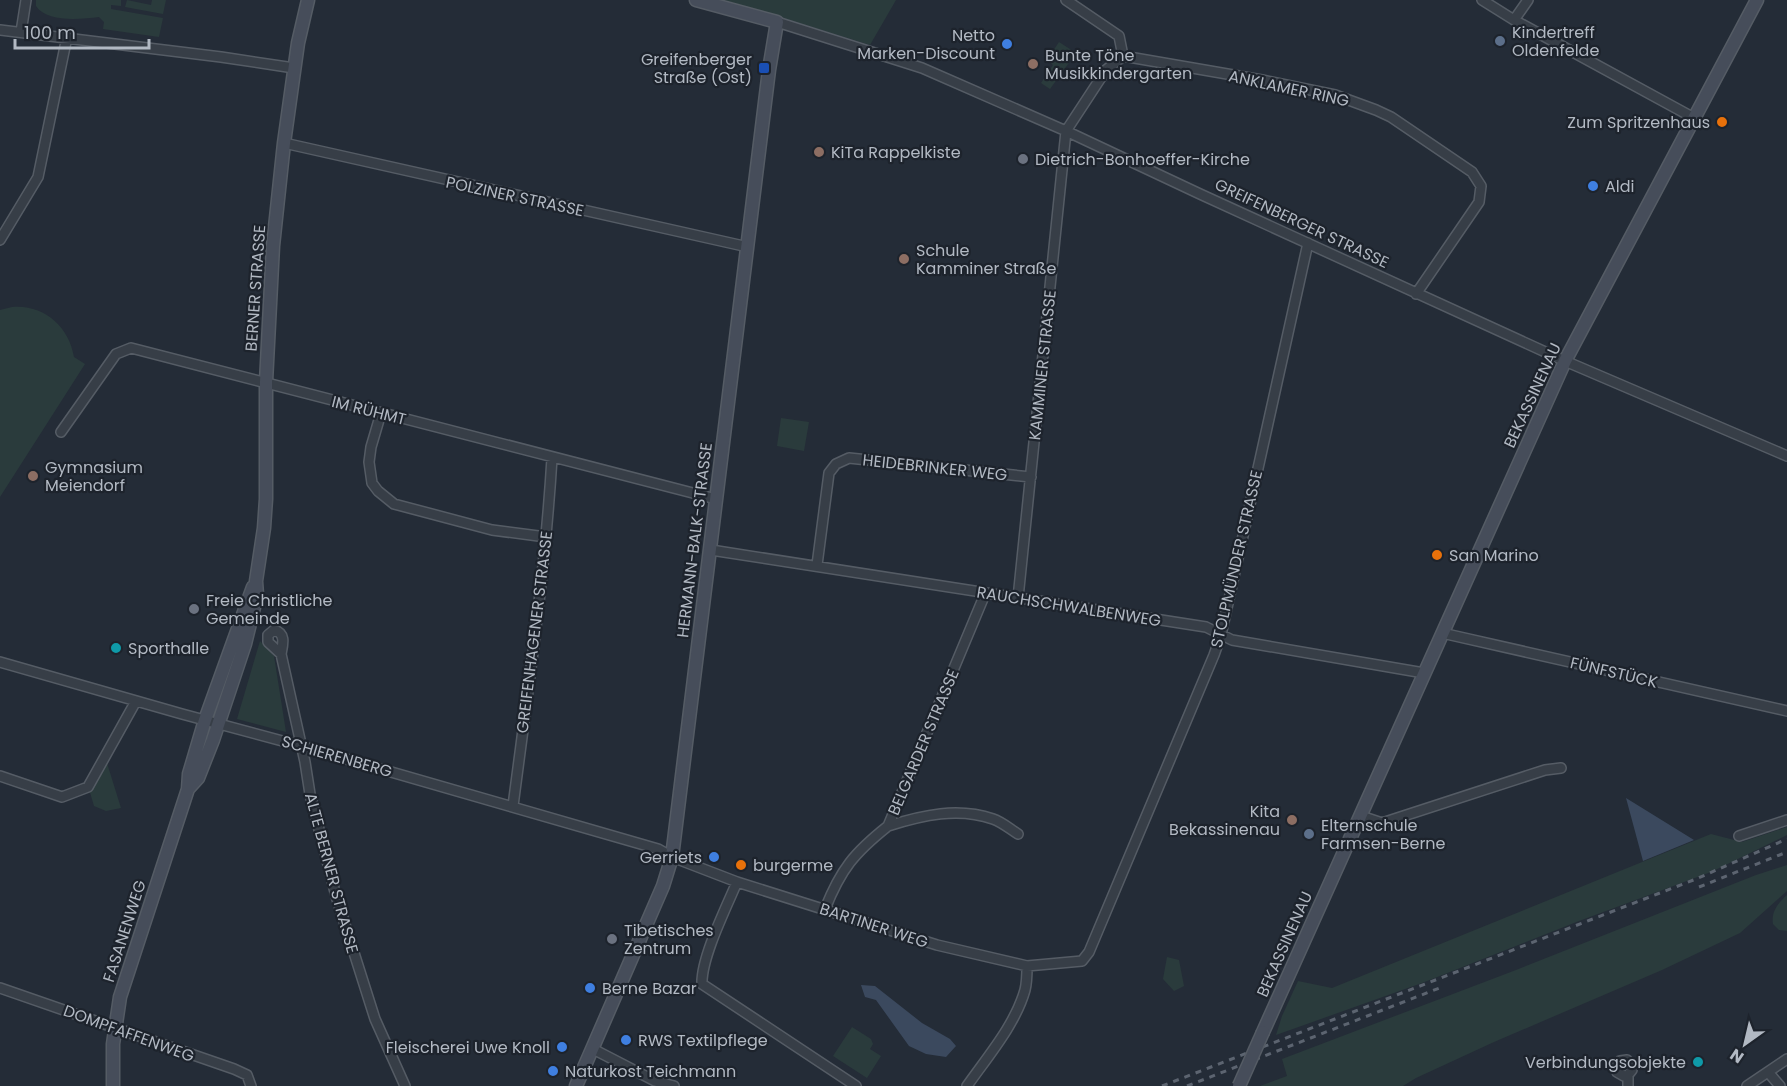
<svg xmlns="http://www.w3.org/2000/svg" width="1787" height="1086" font-family="Poppins,sans-serif">
<style>
.green{fill:#2a3b3c}
.water{fill:#3b495e}
.lines{fill:none;stroke-linecap:round;stroke-linejoin:round}
.street-casing{stroke:#555c65;stroke-width:12}
.secondary-casing{stroke:#555c65;stroke-width:15}
.street{stroke:#373e47;stroke-width:9}
.secondary{stroke:#464d5a;stroke-width:12}
.rail{stroke:#5c6470;stroke-width:3;stroke-dasharray:6 6;stroke-linecap:butt}
.secondary-bridge-casing{stroke:#555c65;stroke-width:15;stroke-linecap:butt}
.secondary-bridge{stroke:#464d5a;stroke-width:12}
.service-dot{fill:#5c6f8a;stroke:#1d232c;stroke-width:2}
.shop-dot{fill:#3f7fe0;stroke:#1d232c;stroke-width:2}
.education-dot{fill:#8d6e63;stroke:#1d232c;stroke-width:2}
.transit-dot{fill:#1a4fb4;stroke:#1d232c;stroke-width:2}
.food-dot{fill:#e8710a;stroke:#1d232c;stroke-width:2}
.worship-dot{fill:#6b7280;stroke:#1d232c;stroke-width:2}
.culture-dot{fill:#0f9aa8;stroke:#1d232c;stroke-width:2}
.labels{text-anchor:middle;stroke-width:4.5;stroke-linejoin:round;paint-order:stroke}
.poi-label{font-size:16px;fill:#b2b9c3;stroke:#1d232c;text-anchor:start}
.street-label{font-size:16px;fill:#b2b9c3;stroke:#1d232c}
</style>
<rect width="100%" height="100%" fill="#242c37"/>
<path class="green" d="M36,0H121V6L111,5V9L163,18L159,37L103,29L104,22L99,17C81,19 47,23 36,6Z
M127,0L151,5L152,0H166L163,14L125,7Z
M724,0H896L870,45Z
M1059,42L1076,53L1050,89L1041,83L1053,65L1047,60Z
M12,307C43,304 69,326 74,357L85,364L0,497V310Z
M781,418L809,422L804,451L777,446Z
M260,641L274,656L286,732L237,719Z
M107,763L121,808L106,811L94,806L89,789Z
M1787,827V835L1711,872L1579,921L1422,983L1276,1035L1282,1016L1298,981L1332,988L1711,834L1742,842Z
M1787,865V891L1740,933L1662,970L1494,1042L1416,1078L1403,1086H1260L1287,1076L1282,1059L1516,970L1756,875Z
M1787,895V931L1779,930L1773,924C1771,912 1778,903 1787,895Z
M1167,957L1179,960L1184,986L1174,991L1163,979Z
M852,1027L871,1039L873,1044L870,1049L881,1056L867,1078L833,1056Z"/>
<path class="water" d="M1626,798L1694,840L1643,861Z
M861,985L875,986L922,1023L950,1039L956,1046L946,1057L926,1054L909,1046L876,1000L865,997Z"/>
<g class="lines">
<defs>
<path id="street" d="M1066,0L1119,36L1123,56
M1482,0L1514,20L1694,118
M1514,20L1528,0
M777,22L922,68L1066,131L1200,194L1565,361L1787,456
M0,30L221,57L294,68
M21,32L26,0
M284,143L748,247
M0,240L38,177L67,37
M381,413L371,447L369,462L372,483L378,491L394,504L492,530L546,537
M61,432L116,354L131,348L716,499
M711,550L1206,627L1232,640L1424,673
M817,565L829,473L836,464L849,458L1031,477
M1018,598L1066,131L1106,70L1123,56L1262,80L1335,95L1376,110L1391,117L1472,172L1481,186L1479,202L1416,294
M1442,633L1787,711
M281,654L268,642V635L274,630C286,633 283,644 281,654L305,762L310,794L336,896L375,1019L405,1086
M0,662L182,714L301,746L658,849L672,857L737,882L937,945L1027,966L1082,961L1089,952L1214,655L1221,635L1308,243
M0,776L62,797L88,787L136,701
M513,806C528,690 545,574 552,458
M1361,816L1382,823L1545,770L1561,768
M888,826C923,815 958,807 993,819C1002,822 1010,829 1018,834
M1739,836L1787,820
M737,882C726,908 701,958 702,984L856,1086
M825,909C841,869 854,853 888,826L985,594
M0,988L234,1069L247,1075L251,1086
M593,1049L655,1081L674,1086
M1768,1072L1780,1086
M1628,1075L1624,1076L1617,1072L1616,1067L1620,1061L1627,1060L1632,1065V1070L1628,1075V1086
M967,1086C988,1056 1015,1025 1025,990C1027,982 1027,974 1027,966
M1747,1086L1787,1059"/>
<path id="secondary" d="M188,789L198,778L213,740L245,644L257,595L256,581L264,528L266,499V382L273,246L284,143L298,43L308,0
M1263,1032L1565,361L1757,0
M113,1086V1044L120,997L188,789L189,774L205,720L253,587
M576,1086L663,886L672,857L769,70L777,22L696,0"/>
</defs>
<use href="#street" class="street-casing"/>
<use href="#secondary" class="secondary-casing"/>
<use href="#street" class="street"/>
<use href="#secondary" class="secondary"/>
<path class="rail" d="M1699,887L1787,852
M1162,1086L1696,879L1787,839
M1187,1086L1442,987"/>
<defs>
<path id="secondary-bridge" d="M1239,1086L1263,1032"/>
</defs>
<use href="#secondary-bridge" class="secondary-bridge-casing"/>
<use href="#secondary-bridge" class="secondary-bridge"/>
</g>
<g class="service-dot">
<circle cx="1500" cy="41" r="6"/>
<circle cx="1309" cy="834" r="6"/>
</g>
<g class="shop-dot">
<circle cx="1007" cy="44" r="6"/>
<circle cx="1593" cy="186" r="6"/>
<circle cx="714" cy="857" r="6"/>
<circle cx="590" cy="988" r="6"/>
<circle cx="626" cy="1040" r="6"/>
<circle cx="562" cy="1047" r="6"/>
<circle cx="553" cy="1071" r="6"/>
</g>
<g class="education-dot">
<circle cx="1033" cy="64" r="6"/>
<circle cx="819" cy="152" r="6"/>
<circle cx="904" cy="259" r="6"/>
<circle cx="33" cy="476" r="6"/>
<circle cx="1292" cy="820" r="6"/>
</g>
<rect class="transit-dot" x="758" y="62" width="12" height="12" rx="3"/>
<g class="food-dot">
<circle cx="1722" cy="122" r="6"/>
<circle cx="1437" cy="555" r="6"/>
<circle cx="741" cy="865" r="6"/>
</g>
<g class="worship-dot">
<circle cx="1023" cy="159" r="6"/>
<circle cx="194" cy="609" r="6"/>
<circle cx="612" cy="939" r="6"/>
</g>
<g class="culture-dot">
<circle cx="116" cy="648" r="6"/>
<circle cx="1698" cy="1062" r="6"/>
</g>
<g class="labels">
<g class="poi-label">
<text x="1512" y="38">Kindertreff<tspan x="1512" dy="18">Oldenfelde</tspan></text>
<text x="995" y="41" text-anchor="end">Netto<tspan x="995" dy="18">Marken-Discount</tspan></text>
<text x="1045" y="61">Bunte Töne<tspan x="1045" dy="18">Musikkindergarten</tspan></text>
<text x="752" y="65" text-anchor="end">Greifenberger<tspan x="752" dy="18">Straße (Ost)</tspan></text>
<text x="1710" y="128" text-anchor="end">Zum Spritzenhaus</text>
<text x="831" y="158">KiTa Rappelkiste</text>
<text x="1035" y="165">Dietrich-Bonhoeffer-Kirche</text>
<text x="1605" y="192">Aldi</text>
<text x="916" y="256">Schule<tspan x="916" dy="18">Kamminer Straße</tspan></text>
<text x="45" y="473">Gymnasium<tspan x="45" dy="18">Meiendorf</tspan></text>
<text x="1449" y="561">San Marino</text>
<text x="206" y="606">Freie Christliche<tspan x="206" dy="18">Gemeinde</tspan></text>
<text x="128" y="654">Sporthalle</text>
<text x="1280" y="817" text-anchor="end">Kita<tspan x="1280" dy="18">Bekassinenau</tspan></text>
<text x="1321" y="831">Elternschule<tspan x="1321" dy="18">Farmsen-Berne</tspan></text>
<text x="702" y="863" text-anchor="end">Gerriets</text>
<text x="753" y="871">burgerme</text>
<text x="624" y="936">Tibetisches<tspan x="624" dy="18">Zentrum</tspan></text>
<text x="602" y="994">Berne Bazar</text>
<text x="638" y="1046">RWS Textilpflege</text>
<text x="550" y="1053" text-anchor="end">Fleischerei Uwe Knoll</text>
<text x="1686" y="1068" text-anchor="end">Verbindungsobjekte</text>
<text x="565" y="1077">Naturkost Teichmann</text>
</g>
<g class="street-label">
<text transform="translate(1289 88) rotate(12)" y="6">ANKLAMER RING</text>
<text transform="translate(515 196) rotate(12)" y="6">POLZINER STRASSE</text>
<text transform="translate(1302 223) rotate(25)" y="6">GREIFENBERGER STRASSE</text>
<text transform="translate(255 288) rotate(-86)" y="6">BERNER STRASSE</text>
<text transform="translate(1042 365) rotate(-84)" y="6">KAMMINER STRASSE</text>
<text transform="translate(1532 395) rotate(-65)" y="6">BEKASSINENAU</text>
<text transform="translate(369 410) rotate(14)" y="6">IM RÜHMT</text>
<text transform="translate(935 467) rotate(6)" y="6">HEIDEBRINKER WEG</text>
<text transform="translate(694 540) rotate(-83)" y="6">HERMANN-BALK-STRASSE</text>
<text transform="translate(1236 559) rotate(-77)" y="6">STOLPMÜNDER STRASSE</text>
<text transform="translate(1069 606) rotate(9)" y="6">RAUCHSCHWALBENWEG</text>
<text transform="translate(534 632) rotate(-83)" y="6">GREIFENHAGENER STRASSE</text>
<text transform="translate(1614 672) rotate(13)" y="6">FÜNFSTÜCK</text>
<text transform="translate(923 742) rotate(-67)" y="6">BELGARDER STRASSE</text>
<text transform="translate(337 756) rotate(16)" y="6">SCHIERENBERG</text>
<text transform="translate(332 873) rotate(75)" y="6">ALTE BERNER STRASSE</text>
<text transform="translate(874 925) rotate(18)" y="6">BARTINER WEG</text>
<text transform="translate(124 931) rotate(-72)" y="6">FASANENWEG</text>
<text transform="translate(1284 944) rotate(-66)" y="6">BEKASSINENAU</text>
<text transform="translate(129 1033) rotate(20)" y="6">DOMPFAFFENWEG</text>
</g>
</g>
<g transform="translate(1745 1044) rotate(214)" stroke="#1d232c" stroke-width="4.5" paint-order="stroke">
<path d="M0-4.5L10 22L0 15L-10 22Z" fill="#b2b9c3"/>
<text y="-9" font-size="16" font-weight="bold" text-anchor="middle" fill="#b2b9c3">N</text>
</g>
<path d="M15 39v9h134v-9" fill="none" stroke="#b2b9c3" stroke-width="3"/>
<text x="24" y="39" font-size="18" fill="#b2b9c3" stroke="#1d232c" stroke-width="4.5" paint-order="stroke">100 m</text>
</svg>
